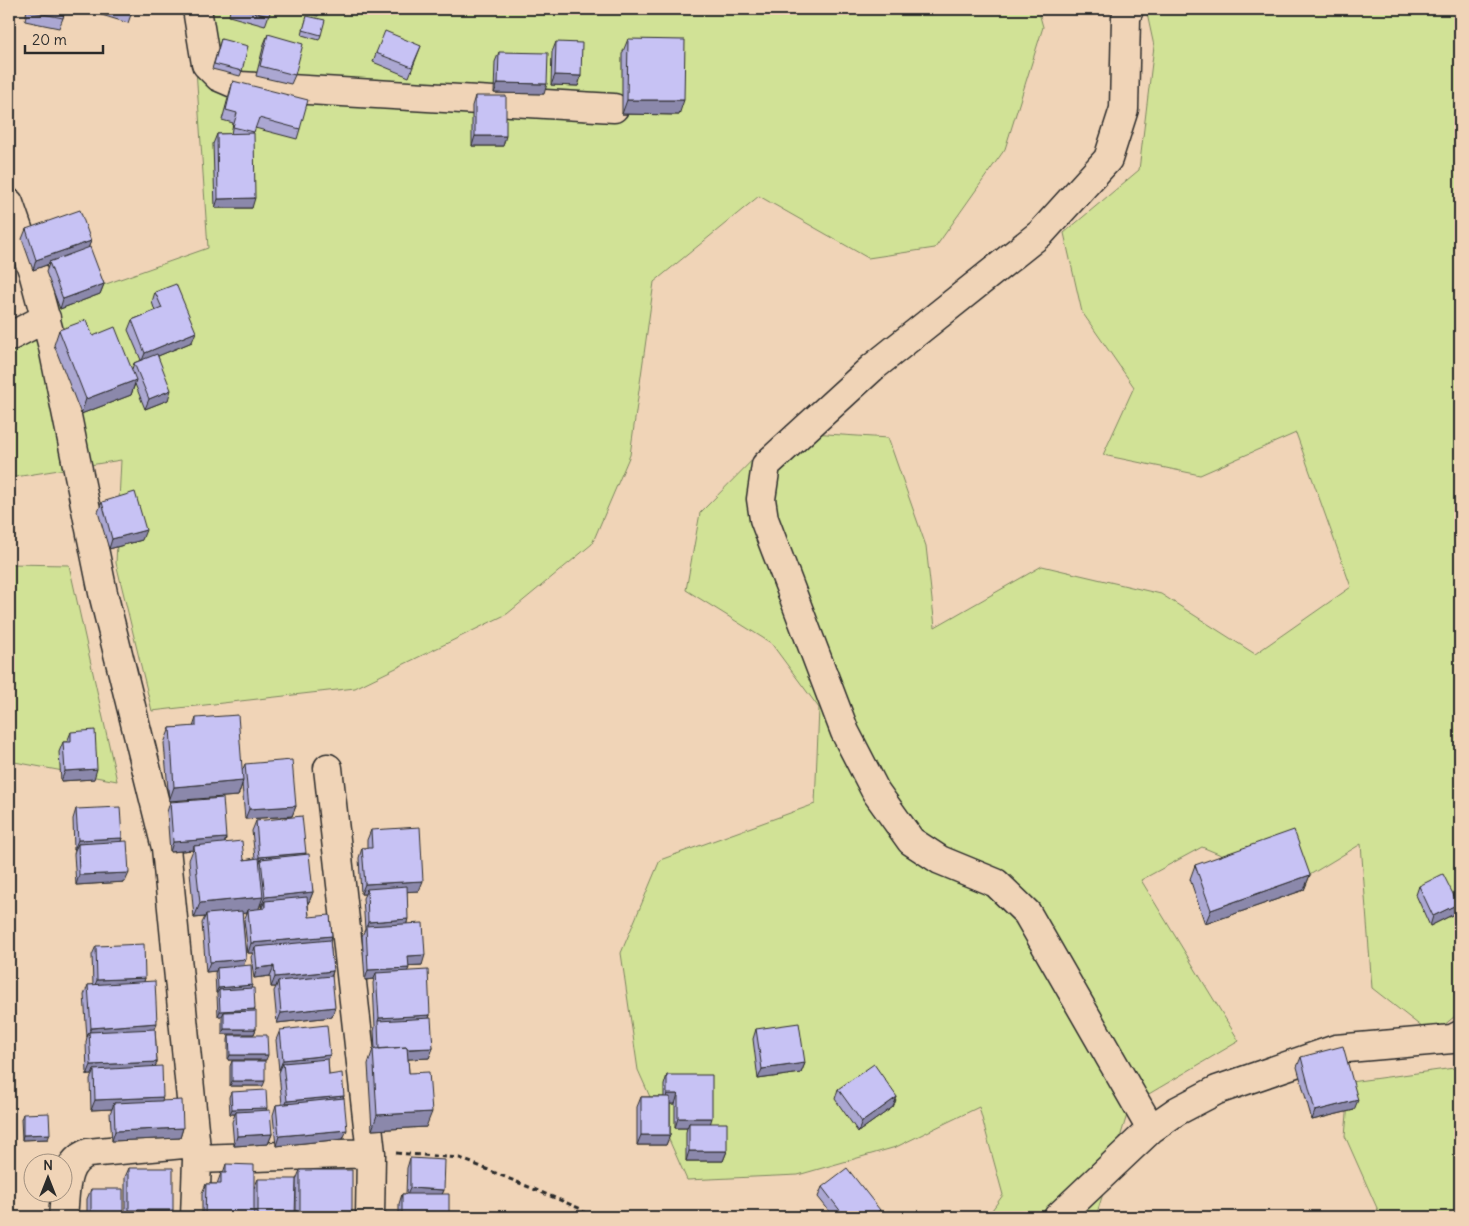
<svg xmlns="http://www.w3.org/2000/svg" width="1469" height="1226" font-family="Delius,sans-serif">
<style>
.green{fill:#d1e296;stroke:#7e8660}
.lines{fill:none;stroke-linecap:round;stroke-linejoin:round}
.minor-casing{stroke:#2b2b2b;stroke-width:31}
.path{stroke:#2b2b2b;stroke-width:3;stroke-dasharray:5 4;stroke-linecap:butt}
.minor{stroke:#f0d4b7;stroke-width:28}
.wall{fill:#aba7d2;stroke:#2b2b2b;fill-rule:evenodd}
.shaded-wall{fill:#8b88ab;stroke:#2b2b2b}
.building{fill:#c7c2f4;stroke:#2b2b2b}
</style>
<rect width="100%" height="100%" fill="#f0d4b7"/>
<filter id="ink" filterUnits="userSpaceOnUse"><feTurbulence type="fractalNoise" baseFrequency=".02" numOctaves="2"/><feDisplacementMap in="SourceGraphic" scale="10" xChannelSelector="R" yChannelSelector="G"/><feConvolveMatrix kernelMatrix="1 2 1 2 8 2 1 2 1" color-interpolation-filters="sRGB"/></filter>
<g filter="url(#ink)">
<path class="green" d="M192,9H1038L1043,27L1005,149L935,248L868,258L759,196L654,282L630,455L592,544L507,614L355,688L152,711L116,563L121,460L9,478V325L55,302L208,248Z
M1146,9H1460V1012L1432,1035L1372,988L1361,844L1293,885L1202,847L1141,880L1239,1041L1130,1105L1097,1213L1100,1217H987L1003,1195L979,1107L896,1147L798,1175L687,1180L638,1070L621,953L660,860L815,804L819,708L771,643L686,590L700,513L781,431L888,438L926,546L935,627L1042,566L1161,594L1255,654L1351,587L1296,433L1200,475L1103,455L1134,387L1082,312L1064,233L1139,170L1154,46Z
M9,564L69,565L117,781L9,761Z
M1460,1064V1217H1381L1345,1136L1350,1082L1454,1068Z"/>
<g class="lines">
<defs>
<path id="minor" d="M197,9L206,64L219,77L240,86L614,108
M1129,9L1126,18L1124,109L1108,159L1041,233L872,368L766,465L761,499L764,519L845,732L876,792L911,841L940,860L996,883L1027,913L1151,1129
M9,203L33,272L53,347L103,593L166,848L197,1159
M9,337L46,318
M328,768L371,1153L370,1217
M63,1217C66,1193 62,1163 88,1153L194,1143
M195,1217L197,1159L371,1153
M1058,1217L1151,1129L1177,1111L1217,1090L1336,1049L1452,1039L1460,1035"/>
</defs>
<use href="#minor" class="minor-casing"/>
<path class="path" d="M396,1153L460,1158L581,1209L588,1217"/>
<use href="#minor" class="minor"/>
</g>
<path class="wall" d="M27,9H65L63,18L59,28L25,21Z
M82,9H133L128,23Z
M230,9H271L265,26L229,16Z
M303,9H321L318,16L303,12Z
M307,16L321,35L319,40L302,35Z
M268,34L295,75L291,84L256,76L264,44Z
M221,39L242,71L240,76L212,69Z
M628,39L679,115L622,114V54Z
M556,42L581,76L578,86L551,85L552,52Z
M421,46L409,77L373,62L376,53Z
M499,52L544,94L494,93L495,62Z
M233,81L300,129L297,139L255,128L253,133L252,208H215L213,144L217,134H231L233,123L222,120L230,91Z
M475,96L503,146H472V106Z
M26,229L91,241L88,248L104,284L100,294L60,309L46,272L49,264L33,270L22,239Z
M155,292L192,342L158,356L168,400L145,409L135,384L131,395L81,414L54,345L59,330L93,336L132,369L134,363L141,360L128,330L132,320L155,311L152,302Z
M102,502L142,540L109,549L98,512Z
M196,718L242,771L245,764L296,806L292,816L245,819L242,784L238,796L169,801L164,743L170,728L193,727Z
M71,732L94,779L61,781L59,752L63,742H67Z
M170,802L226,838L225,843L244,860L255,858L252,831L256,821L306,853L305,855L313,892L309,902L308,903L309,917L332,936L330,941L333,971L332,976V1017L277,1023L274,991L276,987H271L270,976L254,978L251,957L253,953H248L244,920L247,913H242L246,959L243,966L251,988L256,1029L254,1034H222V1016H218L217,995V993H216L215,973L216,971L206,972L202,923L205,917L194,918L189,860L193,850L170,852L167,812ZM261,903V907H262V908L258,909Z
M76,809L122,838L121,841L125,882L76,885L74,854L75,850H74L73,819Z
M371,830L419,891H407V924L422,965L409,966L407,971L430,1015L429,1018L433,1048L429,1058L408,1059L409,1073L426,1127L372,1130L368,1064L373,1049H375L374,1031L375,1027L373,983L374,979L365,980L362,936L365,929L363,898L365,894H361L359,858L362,848H367V840Z
M1195,865L1310,875L1304,890L1205,924L1190,879Z
M1419,886L1458,904L1454,914L1430,926L1416,895Z
M96,946L145,978L144,981L155,1029L157,1062L155,1066L162,1101L183,1128L180,1138L112,1141L110,1113L112,1109L91,1110L90,1079L92,1075H87L86,1042L87,1037L84,995L88,985H93L92,955Z
M756,1029L805,1063L801,1073L758,1079L753,1039Z
M280,1030L328,1061L329,1075L344,1096L343,1098V1139L276,1146L273,1115L276,1105L282,1104L279,1073L280,1070H279L276,1040Z
M229,1035L266,1060H228V1040Z
M1301,1057L1354,1110L1312,1120L1297,1067Z
M232,1061L263,1086H230V1066Z
M667,1075L711,1123L727,1151L723,1161H686V1132L687,1128H675V1104H670V1135L666,1145H637V1107L641,1097H664V1085Z
M838,1089L897,1097L893,1107L858,1132L835,1099Z
M231,1092L266,1110L272,1134L268,1144L234,1146L232,1122L235,1114H230L229,1097Z
M23,1114L48,1139L22,1140L21,1119Z
M410,1158L444,1190L442,1194L449,1217H399V1204L402,1194H406L407,1168Z
M226,1164L254,1188L258,1179L295,1217H202V1193L206,1184H217L221,1173H223Z
M129,1168L173,1210L171,1217H125V1177Z
M300,1170L352,1217H296V1180Z
M822,1187L880,1210L877,1217H834L818,1197Z
M91,1189L121,1217H87V1199Z"/>
<path class="shaded-wall" d="M555,75L581,76L578,86L551,85Z
M498,83L547,84L544,94L494,93Z
M627,100H684L679,115L622,114Z
M475,136H506L503,146H472Z
M255,198L252,208H215L218,199Z
M91,241L87,251L49,262V264L33,270L36,260Z
M104,284L100,294L60,309L63,299Z
M196,332L192,342L141,363L145,353Z
M136,380L131,395L81,414L86,399Z
M171,390L168,400L145,409L149,399Z
M146,530L142,540L109,549L112,539Z
M97,769L94,779L61,781L65,771Z
M243,781L238,796L169,801L174,787Z
M296,806L292,816L245,819L249,809Z
M122,838L119,847L78,844L75,850H74L78,840Z
M226,838L223,847L194,846L193,850L170,852L173,842Z
M306,853L303,863L261,859L258,867H256L259,857Z
M129,873L125,882L76,885L79,875Z
M1310,875L1304,890L1205,924L1211,910Z
M423,881L419,891L367,894V889L365,894H361L365,884Z
M313,892L309,902L265,907V901L262,907H261L265,897Z
M263,897L258,911L248,910L247,913L206,917V914L205,917L194,918L200,903Z
M1458,904L1454,914L1430,926L1433,916Z
M408,919L405,929H366L368,922Z
M332,936L329,946L255,947L253,953H248L251,943Z
M425,955L422,965L404,966L408,956Z
M246,959L242,969L217,968L216,971L206,972L210,962Z
M274,966L270,976L254,978L257,968Z
M409,968L405,977L376,973L374,979L365,980L368,970Z
M333,971L330,981H278L276,987H271L275,977Z
M145,978L142,988L93,990L97,980Z
M252,985L251,990H219L217,993H216L218,988Z
M335,1007L332,1017L277,1023L281,1013Z
M255,1009L253,1014L224,1012L222,1016H218L220,1011Z
M430,1015L427,1025L378,1021L379,1018Z
M157,1023L154,1033L89,1032L87,1037L91,1028Z
M224,1029H256L254,1034H222Z
M433,1048L429,1058L376,1061L379,1051Z
M230,1055H268L266,1060H228Z
M330,1055L326,1065L283,1063L280,1070H279L283,1060Z
M157,1062L153,1072L94,1070L92,1075H87L91,1065Z
M805,1063L801,1073L758,1079L762,1069Z
M232,1081H265L263,1086H230Z
M667,1094H678L675,1104H664Z
M344,1096L340,1106L283,1111L287,1101Z
M163,1097L160,1107L114,1103L112,1109L91,1110L95,1100Z
M897,1097L893,1107L858,1132L862,1122Z
M1358,1100L1354,1110L1312,1120L1315,1111Z
M267,1108L265,1113L236,1112L235,1114H230L232,1109Z
M432,1112L426,1127L372,1130L377,1115Z
M678,1118H712L709,1128L689,1123L687,1128H675Z
M183,1128L180,1138L112,1141L115,1131Z
M347,1130L343,1139L276,1146L279,1136Z
M50,1134L48,1139L22,1140L23,1135Z
M272,1134L268,1144L234,1146L237,1136Z
M641,1135H670L666,1145H637Z
M689,1151H727L723,1161H686Z
M410,1188L444,1190L440,1199L406,1198Z
M129,1210H173L171,1217H126Z
M880,1210L877,1217H870Z
M91,1212L123,1213L121,1217H89Z"/>
<path class="building" d="M29,9H65L63,18L28,11Z
M241,9H271L269,16Z
M312,9H321L320,11Z
M307,16L325,20L321,35L303,30Z
M385,31L421,46L412,67L376,53Z
M268,34L303,44L295,75L260,66Z
M221,39L248,46L242,71L214,64Z
M628,39L685,40L684,100H627Z
M556,42L582,43L581,76L555,75Z
M499,52L548,53L547,84L498,83Z
M233,81L308,100L300,129L259,118L254,132L233,127L237,113L226,110Z
M475,96H506V136H475Z
M254,133L255,198L218,199L217,134Z
M80,210L91,241L36,260L26,229Z
M90,247L104,284L63,299L49,262Z
M176,284L196,332L145,353L132,320L162,308L155,292Z
M86,320L93,336L115,327L136,380L86,399L59,330Z
M157,354L171,390L149,399L134,363Z
M135,492L146,530L112,539L102,502Z
M238,715L243,781L174,787L170,728L196,726V718Z
M95,730L97,769L65,771L63,742H71V732Z
M292,760L296,806L249,809L245,764Z
M223,798L226,838L173,842L170,802Z
M120,807L122,838L78,840L76,809Z
M302,816L306,853L259,857L256,821Z
M420,827L423,881L365,884L362,848H372L371,830Z
M1294,830L1310,875L1211,910L1195,865Z
M127,841L129,873L79,875L78,844Z
M242,841L244,860L259,858L263,897L200,903L194,846Z
M309,854L313,892L265,897L261,859Z
M1443,874L1458,904L1433,916L1419,886Z
M407,886L408,919L368,922L367,889Z
M307,897L309,917L330,915L332,936L251,943L248,910L265,908V901Z
M242,911L246,959L210,962L206,914Z
M423,923L425,955L408,956L409,968L368,970L366,926Z
M330,940L333,971L275,977L274,966L257,968L255,947Z
M144,944L145,978L97,980L96,946Z
M251,965L252,985L218,988L217,968Z
M428,970L430,1015L379,1018L376,973Z
M332,976L335,1007L281,1013L278,981Z
M155,981L157,1023L91,1028L88,985Z
M254,988L255,1009L220,1011L219,990Z
M256,1011V1029H224V1012Z
M431,1018L433,1048L407,1049V1047L379,1049L378,1021Z
M799,1023L805,1063L762,1069L756,1029Z
M327,1025L330,1055L283,1060L280,1030Z
M155,1029L157,1062L91,1065L89,1032Z
M229,1035H267L268,1055H230Z
M1343,1046L1358,1100L1315,1111L1301,1057Z
M407,1047L409,1073L429,1072L432,1112L377,1115L373,1049Z
M328,1059L329,1075L342,1073L344,1096L287,1101L283,1063Z
M232,1061H265V1081H232Z
M874,1064L897,1097L862,1122L838,1089Z
M162,1066L163,1097L95,1100L94,1070Z
M667,1075H712V1118H678V1094H667Z
M266,1090L267,1108L232,1109L231,1092Z
M641,1097H670V1135H641Z
M344,1098L347,1130L279,1136L276,1105Z
M182,1100L183,1128L115,1131L114,1103Z
M270,1110L272,1134L237,1136L236,1112Z
M49,1113L50,1134L23,1135V1114Z
M689,1123H727V1151H689Z
M410,1158L445,1160L444,1190L410,1188Z
M226,1164L254,1165V1217H205L206,1184H221V1173H226Z
M129,1168H173V1210H129Z
M847,1168L880,1210L870,1217H845L822,1187Z
M300,1170H352V1217H300Z
M258,1179H296L295,1217H258Z
M91,1189H123V1213L91,1212Z
M402,1194H449V1217H402Z"/>
</g>
<rect width="1469" height="1226" fill="none" stroke="#f0d4b7" stroke-width="30"/>
<rect x="15" y="15" width="1439" height="1196" fill="none" stroke="#2b2b2b" stroke-width="2" filter="url(#ink)"/>
<g transform="translate(48 1178)"><circle r="24" fill="#f0d4b7" stroke="#a1907f"/>
<path d="M0-4L9 19L0 12L-9 19Z" fill="#2b2b2b"/>
<text y="-8" font-size="14" font-weight="bold" text-anchor="middle" fill="#2b2b2b">N</text>
</g>
<path d="M25 45v8h78v-8" fill="none" stroke="#2b2b2b" stroke-width="2.5"/>
<text x="32" y="45" font-size="15" fill="#2b2b2b" stroke="#f0d4b7" stroke-width="4" paint-order="stroke">20 m</text>
</svg>
